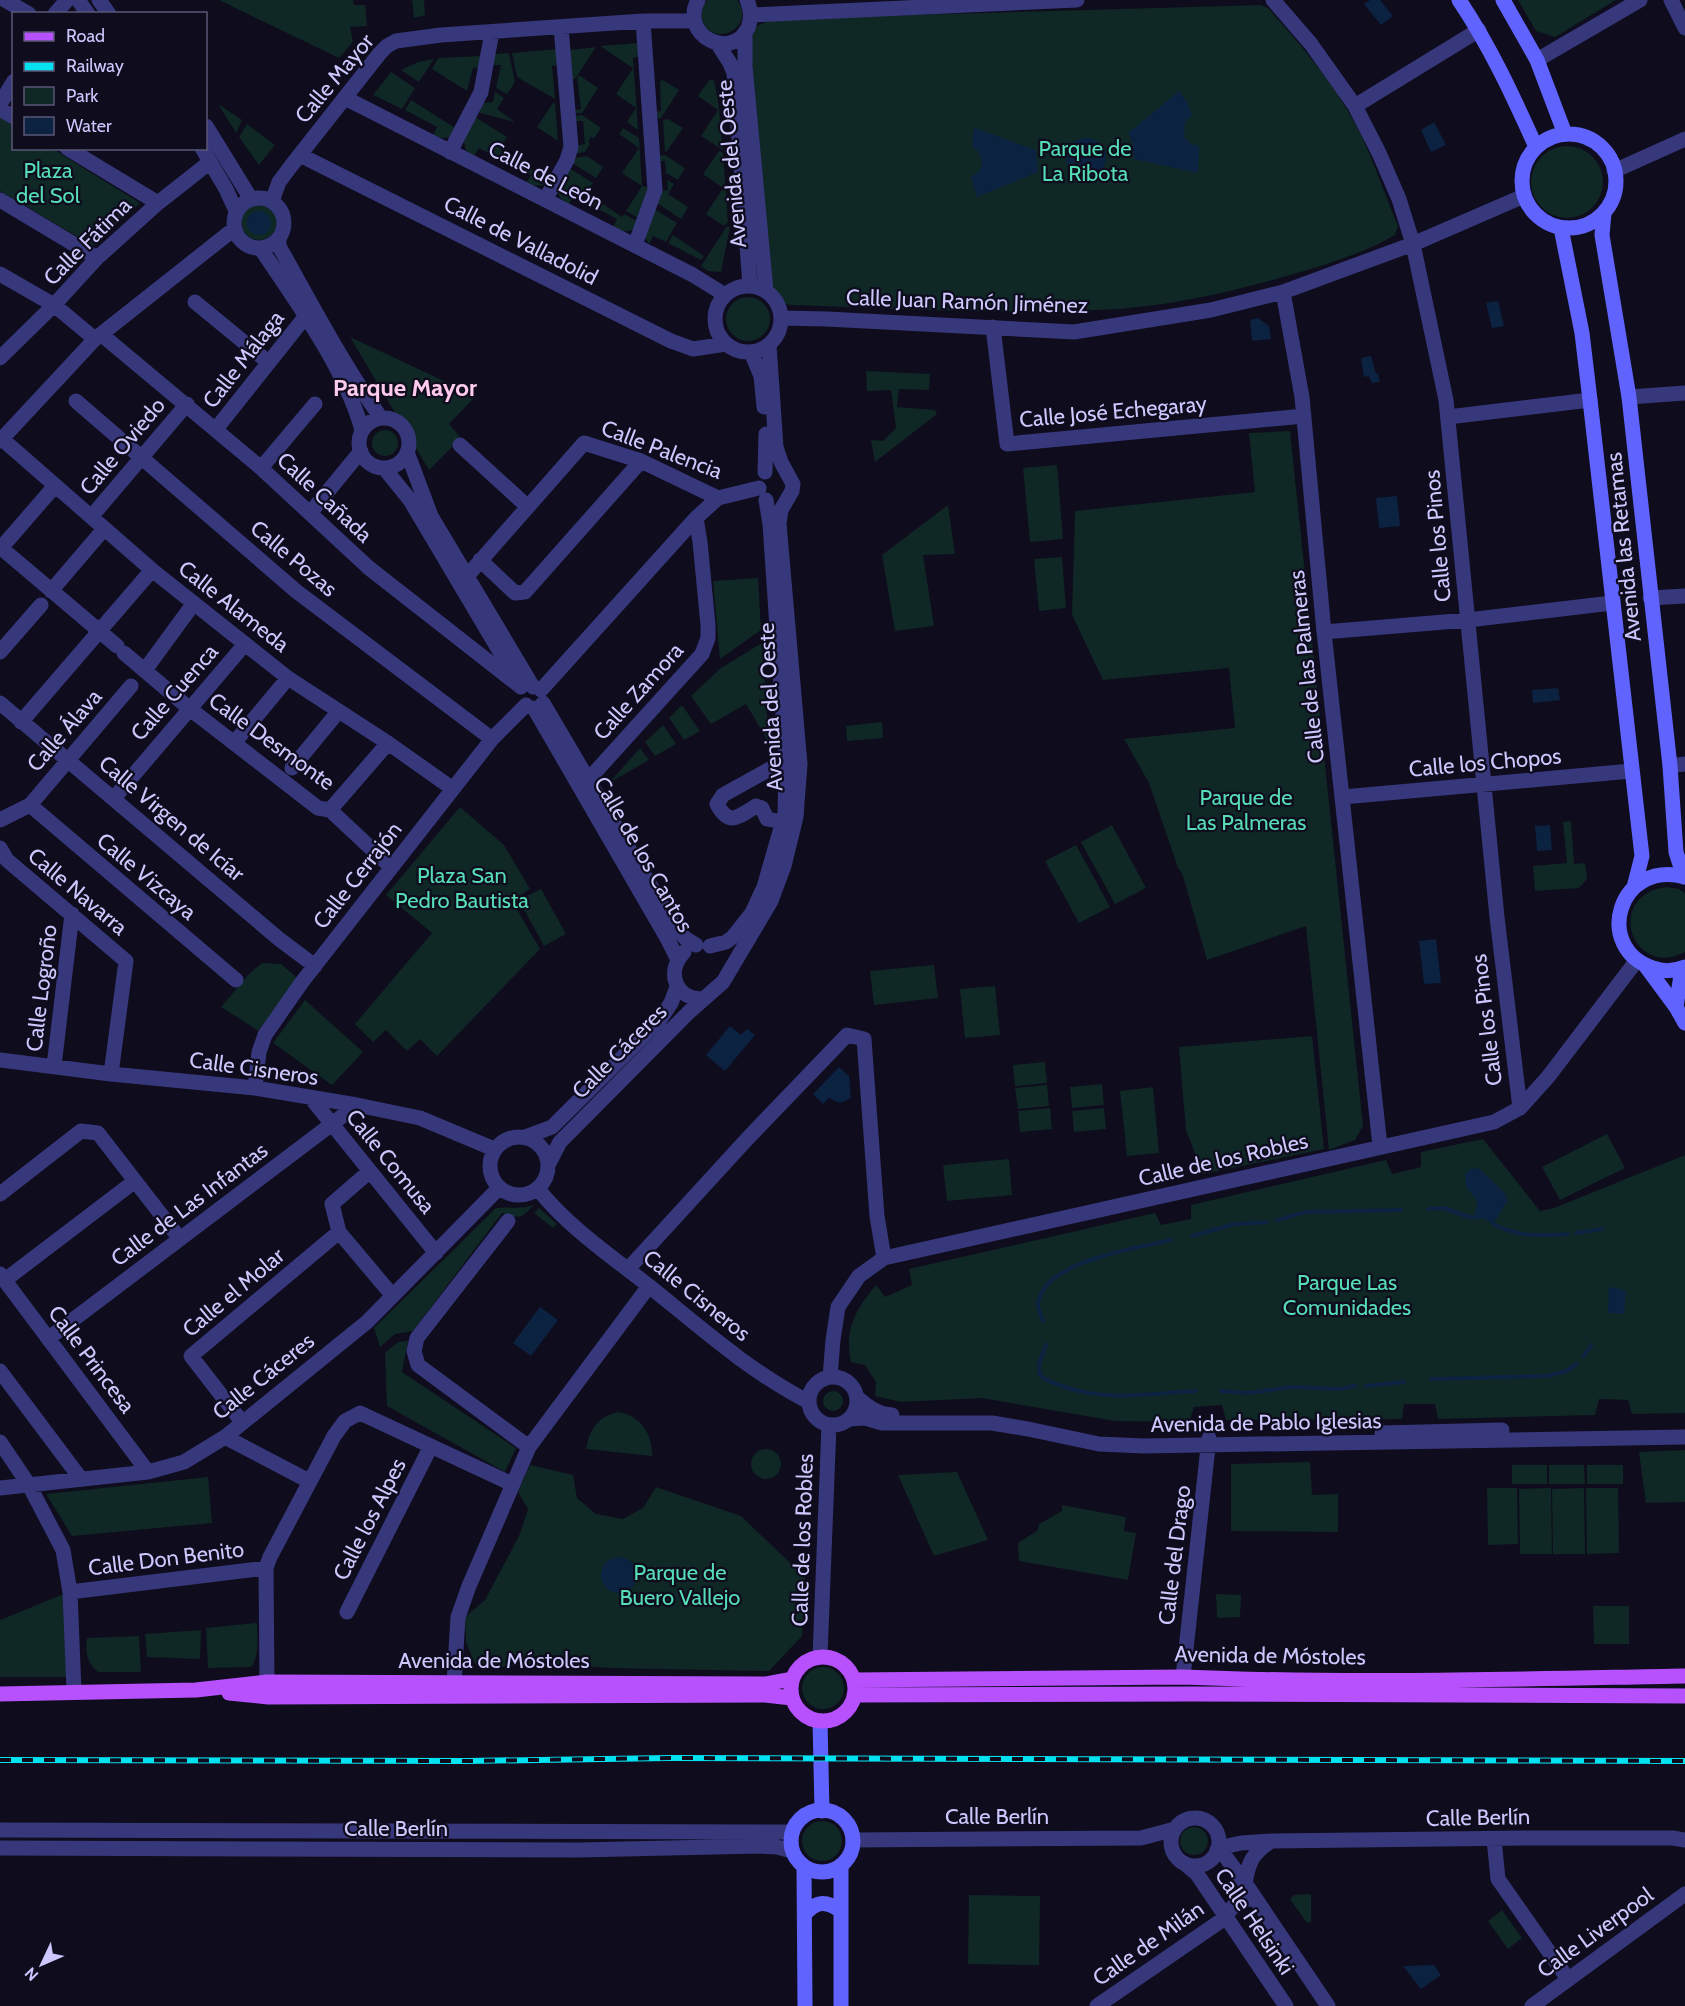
<svg xmlns="http://www.w3.org/2000/svg" width="1685" height="2006" font-family="Cabin,sans-serif">
<style>
.green{fill:#0f2725}
.water{fill:#0c2241}
.lines{fill:none;stroke-linecap:round;stroke-linejoin:round}
.stream{stroke:#0c2241;stroke-width:4}
.street{stroke:#37377c;stroke-width:15}
.secondary{stroke:#6063fd;stroke-width:15}
.primary{stroke:#b651fd;stroke-width:15}
.rail-casing{stroke:#02e2f0;stroke-width:6}
.rail{stroke:#0e0c1d;stroke-width:4;stroke-dasharray:11;stroke-linecap:butt}
.labels{text-anchor:middle;stroke-width:4.5;stroke-linejoin:round;paint-order:stroke}
.street-label{font-size:22px;fill:#ccc8fe;stroke:#0e0c1d}
.park-label{font-size:22px;fill:#56ddb6;stroke:#0e0c1d}
.neighbourhood-label{font-size:24px;font-weight:bold;fill:#fecaee;stroke:#0e0c1d}
</style>
<rect width="100%" height="100%" fill="#0e0c1d"/>
<path class="green" d="M219,0H353L354,5H365L367,26L350,27L353,42L339,58Z
M412,0H424L425,15L414,18Z
M707,0H737C757,26 715,49 703,22C699,14 702,6 707,0Z
M1518,0H1616L1555,37L1536,31Z
M1261,5L1268,8C1301,45 1334,83 1357,127C1373,158 1384,193 1398,226L1395,235C1364,253 1328,264 1294,274C1231,292 1163,308 1097,310C996,315 893,308 792,305L781,303L771,291L748,39L755,27L772,19Z
M638,43L641,56L633,58L638,130L627,122L636,108L616,94L633,68L600,46Z
M596,47L575,79L570,80V50Z
M559,49L560,65L552,66L555,99L517,77L512,53Z
M509,53L515,82L507,94L496,88L501,65H493L495,54Z
M481,56L482,67L473,68L467,91L432,69L438,58Z
M434,59L419,82L401,70L418,62Z
M391,72L415,88L402,109L373,95Z
M579,75L598,88L582,113H574V110L581,109L577,78Z
M710,79L714,81L718,100L723,150L701,136L718,110L698,96Z
M663,80L679,90L661,118H655L654,112L661,111L660,81Z
M495,92L504,98L497,109L515,122L477,112L482,103L493,102Z
M411,100L457,129L451,137L443,138L433,136L437,127L405,110Z
M553,103H555L558,141L537,127Z
M218,104L242,120L236,133Z
M582,115L601,128L594,138L591,137L588,142L590,144L585,152L574,154L576,146L585,144L583,121H574L573,116Z
M0,116L13,124L14,148L53,149L140,203L93,246L0,191Z
M475,117L507,137L500,149L550,181C542,187 536,187 526,183L531,175L479,148L474,156L466,151L463,138Z
M668,119L683,128L667,151L665,152L663,120Z
M247,124L275,145L259,165L239,137Z
M623,128L639,138L642,186L652,188L640,219L626,211L642,186L622,173L639,148L619,134Z
M1531 182a36 36 0 1 1 72 0a36 36 0 1 1-72 0Z
M719,151L723,153L728,222L724,226L706,214L723,188L703,174Z
M665,155L685,168L678,180L666,173L665,161H658V156Z
M587,156L603,167L596,178L572,163L573,158Z
M569,168L593,183L581,201L573,197L569,204C548,193 560,184 569,168Z
M667,180L674,184L668,194L688,207L681,219L657,203L660,191L668,190Z
M590,195L622,217L624,214L639,222C631,234 625,233 613,227L617,219L585,202Z
M241 222a18 18 0 1 1 36 0a18 18 0 1 1-36 0Z
M654,209L677,223L666,242L653,236L649,244L645,237Z
M727,226L730,227L721,272L708,271L701,266Z
M673,235L704,256L701,260L668,243Z
M726 319a22 22 0 1 1 44 0a22 22 0 1 1-44 0Z
M350,337L476,396L449,424L461,438L429,470Z
M866,371L930,374L929,390L899,389L897,407L935,410L937,414L875,462L871,440L883,441L896,428L891,390L867,391Z
M372 443a13 13 0 1 1 26 0a13 13 0 1 1-26 0Z
M1290,431L1363,1126L1355,1140L1329,1150L1306,926L1207,960L1182,873L1178,868L1149,783L1124,739L1235,728L1229,668L1103,680L1072,615L1075,511L1255,492L1249,433Z
M1057,465L1063,539L1030,542L1023,468Z
M948,505L955,554L923,555L934,626L895,631L882,555Z
M1062,557L1066,608L1039,611L1034,559Z
M758,578L761,630L720,659L713,581Z
M762,643L769,743L746,704L711,724L691,696L721,668Z
M682,705L700,731L684,740L669,718Z
M882,722L883,738L847,741L846,726Z
M663,725L676,744L655,756L645,742Z
M640,748L649,760L609,783Z
M460,807L504,845L530,889L512,901L540,949L437,1056L420,1039L407,1051L386,1030L373,1042L355,1024L432,933L386,895Z
M1571,821L1574,864L1585,863L1587,879L1579,888L1535,891L1533,866L1567,863L1563,822Z
M1112,825L1146,888L1115,904L1081,842Z
M1076,845L1110,907L1079,923L1045,861Z
M1667,887L1679,889L1685,893V952C1632,980 1603,895 1667,887Z
M541,889L566,934L544,946L519,900Z
M262,963L281,964L302,982L265,1035L221,1007L249,974Z
M934,965L938,998L874,1005L870,971Z
M995,986L1000,1035L965,1038L960,989Z
M305,1000L363,1052L332,1085L273,1043Z
M1312,1036L1324,1149L1203,1174L1186,1130L1179,1047Z
M1045,1062L1047,1083L1015,1086L1013,1065Z
M1102,1084L1104,1105L1072,1108L1070,1087Z
M1047,1085L1049,1106L1018,1109L1015,1088Z
M1153,1087L1159,1153L1127,1156L1120,1091Z
M1050,1108L1052,1129L1020,1132L1018,1111Z
M1104,1108L1106,1129L1074,1132L1072,1111Z
M1607,1134L1625,1168L1560,1200L1542,1167Z
M1483,1139L1540,1211L1554,1208L1685,1155V1413L1632,1414L1628,1400L1599,1399L1595,1415L1438,1419L1435,1404H1404L1402,1419L1226,1420L1222,1405L1194,1407L1189,1422L1115,1421L982,1398L901,1402L875,1396L876,1382L865,1365L851,1362C844,1329 856,1309 876,1285L885,1297L912,1285L909,1269L1155,1213L1161,1225L1191,1219V1205L1386,1160L1392,1174L1421,1167V1152Z
M1009,1159L1012,1195L947,1201L943,1165Z
M534,1205C520,1219 521,1219 502,1213L413,1331L395,1334L380,1347L374,1328L496,1208C509,1206 520,1210 534,1205Z
M539,1208L557,1224L553,1228L534,1213Z
M408,1341L402,1372L516,1448L505,1472L387,1406L385,1353L398,1342Z
M823 1401a10 10 0 1 1 20 0a10 10 0 1 1-20 0Z
M618,1412C640,1415 653,1434 652,1456L586,1449C590,1429 597,1417 618,1412Z
M751 1464a15 15 0 1 1 30 0a15 15 0 1 1-30 0Z
M1685,1450V1502L1646,1503L1639,1452Z
M1310,1462L1312,1495L1338,1494V1532L1231,1531V1464Z
M530,1465L573,1475L577,1498L596,1514L623,1519L643,1508L656,1487L741,1516L805,1577L802,1636L769,1671L609,1668L568,1665H525L485,1668L475,1664L466,1642L465,1617L485,1600L519,1536L528,1509L518,1492Z
M1512,1465H1547V1484H1512Z
M1549,1465H1584L1585,1484H1549Z
M1587,1465H1623V1484H1587Z
M957,1472L988,1540L934,1556L898,1475Z
M208,1477L212,1523L72,1536L46,1494Z
M1487,1488H1517L1518,1544L1488,1545Z
M1551,1488L1552,1554H1520L1519,1489Z
M1584,1488L1585,1554H1553L1552,1489Z
M1586,1488H1618L1619,1553L1587,1554Z
M1062,1505L1126,1517L1124,1531L1136,1533L1128,1580L1019,1561L1018,1543L1038,1530L1039,1524L1062,1511Z
M64,1594L68,1677H0V1620Z
M1216,1594L1241,1595L1240,1617L1217,1618Z
M1593,1606H1629V1644H1594Z
M257,1623C257,1637 260,1656 251,1667L208,1668L206,1628Z
M201,1630L200,1659L147,1657L145,1634Z
M139,1636L141,1672H98C87,1663 85,1652 87,1638Z
M802 1688a21 21 0 1 1 42 0a21 21 0 1 1-42 0Z
M802 1841a20 20 0 1 1 40 0a20 20 0 1 1-40 0Z
M1180 1841a14 14 0 1 1 28 0a14 14 0 1 1-28 0Z
M1311,1894V1922L1307,1923L1290,1899L1294,1895Z
M969,1895L1040,1896L1039,1965L968,1964Z
M1502,1910L1522,1938L1508,1949L1488,1921Z"/>
<path class="water" d="M1370,0H1380L1393,16L1381,25L1364,4Z
M1179,91L1187,102L1192,115L1185,122L1184,136L1191,144L1199,146L1198,173L1134,159L1132,141L1128,133Z
M1434,122L1446,145L1431,152L1421,130Z
M974,128L1036,150L1038,172L977,197L971,177C987,170 984,155 972,146Z
M1066 158a20 20 0 1 1 40 0a20 20 0 1 1-40 0Z
M247 223a12 12 0 1 1 24 0a12 12 0 1 1-24 0Z
M1498,301L1504,326L1492,328L1486,303Z
M1258,318L1269,326L1271,339L1252,341L1250,320Z
M1371,356L1376,374H1378L1380,382L1372,383L1369,376L1364,377L1361,358Z
M1397,496L1400,526L1379,528L1376,498Z
M1558,688L1560,700L1533,703L1532,690Z
M1550,825L1552,850L1537,851L1535,826Z
M1436,939L1441,983L1424,984L1419,941Z
M730,1026L741,1035L747,1029L755,1035L725,1071L706,1055Z
M839,1067L849,1076L851,1098L840,1103L829,1098L823,1104L813,1094Z
M1478,1168L1505,1193L1508,1200L1493,1224L1475,1214L1477,1200L1466,1187L1465,1174L1470,1169Z
M1609,1287L1626,1290L1624,1314L1608,1313Z
M540,1307L558,1320L531,1356L513,1343Z
M601 1575a18 18 0 1 1 36 0a18 18 0 1 1-36 0Z
M1434,1965L1441,1975L1421,1989L1403,1966Z"/>
<g class="lines">
<path class="stream" d="M1428,1209L1444,1208L1469,1217H1479
M1277,1220L1306,1212L1401,1210
M1493,1224C1518,1237 1541,1236 1568,1234
M1576,1233L1602,1229
M1192,1236L1235,1224L1267,1222
M1043,1321C1041,1316 1038,1310 1038,1304C1042,1261 1138,1248 1171,1240
M1046,1345L1039,1364L1040,1375C1048,1382 1056,1384 1065,1387C1109,1402 1151,1393 1196,1391
M1584,1356L1591,1345
M1431,1379L1548,1376L1566,1371L1577,1364
M1366,1386L1404,1382
M1221,1391L1249,1393L1290,1387L1340,1389L1355,1386"/>
<path class="street" d="M5,0L29,14
M78,0L88,14
M99,0L109,14
M698,0C679,35 731,62 748,28C752,18 751,9 747,0
M1273,0L1311,44L1355,106L1379,153L1399,199L1413,244L1446,400L1497,917L1520,1108
M1671,0L1685,28
M55,14L67,0
M751,15L1077,0
M745,32V66L766,291
M717,43L730,63L734,73L750,286
M1537,60L1640,0
M345,98L693,275L725,295
M0,104L14,81
M1355,106L1479,30
M0,109L14,117
M206,126L251,199
M67,148L158,203
M202,148L226,189L236,211
M450,152L481,92L492,32
M300,155L671,341L693,349L726,344
M1614,171L1685,139
M234 223a25 25 0 1 1 50 0a25 25 0 1 1-50 0Z
M0,200L97,258
M545,200L567,160L571,147L561,27
M272,201L279,182L291,166L380,53L387,46L396,41L441,35L643,21H694
M279,239V246C311,304 343,364 381,418
M635,245L655,190L643,21
M261,249C297,303 345,368 362,430
M0,274L54,305L95,339
M715 319a33 33 0 1 1 66 0a33 33 0 1 1-66 0Z
M1283,292L1302,397L1324,632L1380,1146
M195,302L268,362
M782,318L827,319L1074,332L1211,310L1283,292L1413,244L1524,196
M993,327L1007,444L1304,416
M102,335L261,468L369,568L521,687
M751,352L761,376L764,407
M0,358L54,305L97,258L158,203L210,162
M1629,397L1685,393
M76,401L296,591L492,739
M1448,417L1590,400
M359 443a25 25 0 1 1 50 0a25 25 0 1 1-50 0Z
M216,429L305,317
M2,439L152,570L288,678L388,743L453,789
M0,441L95,339L234,229
M460,445L528,507
M407,452L431,516L533,687
M261,468L315,404
M384,468L410,500L516,679
M765,472L766,434
M311,512L361,451
M91,517L187,404
M0,547L117,646
M1,548L54,487
M480,560L515,593L525,592L641,461
M468,575L584,443L641,461L718,498L759,488
M51,591L104,529
M1650,598L1685,596
M1324,632L1468,620L1612,603
M0,652L41,605
M124,653L190,709L318,808L330,810L391,867
M145,670L194,603
M541,690L696,518L718,498
M0,703L279,939L315,966
M543,703L676,929L686,939L696,945
M534,708L667,938L678,960
M21,722L152,570
M234,743L288,678
M1670,766L1685,764
M292,768L338,712
M588,780L702,654L708,638V625L700,542L696,518
M1343,797L1631,771
M114,798L245,644
M30,805L236,980
M330,810L388,743
M0,820L30,805L131,686
M783,822L767,819L762,808L756,806C738,817 729,827 717,804L723,795L786,760
M0,848L7,860L126,961L111,1074
M710,946L726,942L733,937L752,913L764,887L785,814L786,760L770,524L766,500
M684,952C665,973 676,999 703,999
M0,1060L111,1074L255,1088L357,1105L420,1118L494,1149
M54,1066L72,914
M255,1088L259,1052L265,1035L302,982L492,739L526,705
M311,1098L436,1253
M490 1166a29 29 0 1 1 58 0a29 29 0 1 1-58 0Z
M525,1137L552,1127L659,1021L671,1003L677,987
M548,1165L560,1142L690,1011L723,982L771,901L784,866L796,817L800,764L779,524L781,510L792,491L793,484L781,462L776,447L769,345
M370,1171L332,1204L339,1232L392,1295
M538,1189C568,1227 611,1256 649,1286C700,1327 750,1372 809,1402
M0,1194L81,1131L98,1133L180,1239
M508,1221L417,1338L414,1351L418,1365L529,1447
M628,1269L748,1138L847,1035L864,1039L877,1216L884,1258
M0,1274L148,1472
M5,1280L135,1181
M49,1338L357,1105
M0,1371L81,1479
M809 1401a24 24 0 1 1 48 0a24 24 0 1 1-48 0Z
M830,1377L833,1340L838,1307L859,1276L884,1258L1494,1122L1520,1108L1548,1077L1637,960
M858,1398C868,1407 878,1414 892,1415
M850,1419L865,1418L882,1423H992L1028,1429L1099,1444L1144,1446L1685,1437
M242,1422L191,1356L339,1232
M1382,1433L1502,1430
M225,1437L309,1481
M0,1442L29,1485L63,1550L70,1592L74,1691
M0,1488L148,1472L184,1462L225,1437L367,1322L499,1188
M70,1592L266,1568
M347,1612L431,1446
M820,1656L829,1425
M1183,1677L1209,1438
M267,1682L266,1568L270,1557L334,1436L345,1421L360,1413L512,1484
M454,1683L458,1617L469,1586L529,1447L649,1286
M1171 1842a24 24 0 1 1 48 0a24 24 0 1 1-48 0Z
M0,1830L792,1832
M1494,1839L1498,1879L1568,1979
M853,1840L1141,1838L1175,1829
M0,1848L579,1850L760,1846L777,1847L792,1851
M1218,1848L1241,1843L1271,1841L1531,1838H1673L1685,1840
M1217,1850L1225,1856L1245,1883L1328,2006
M1184,1863L1197,1874L1286,2006
M1245,1883C1249,1861 1252,1854 1271,1841
M1097,2006L1225,1918C1233,1904 1239,1899 1255,1899
M1532,2006L1685,1894"/>
<path class="secondary" d="M1459,0C1490,46 1513,96 1536,147
M1503,0L1537,60L1565,134
M1522 181a47 47 0 1 1 94 0a47 47 0 1 1-94 0Z
M1604,213L1602,235L1629,397L1670,766L1676,852L1684,877
M1561,228L1582,333L1590,400L1642,856L1634,887
M1685,877C1618,859 1593,948 1653,968C1663,972 1675,971 1685,967
M1645,965L1676,1007L1685,1023
M1676,1007L1682,969
M820,1721L822,1811
M791 1841a31 31 0 1 1 62 0a31 31 0 1 1-62 0Z
M841,1865V2006
M804,1867L805,2006
M805,1914C817,1900 827,1901 841,1911"/>
<path class="primary" d="M791 1689a32 32 0 1 1 64 0a32 32 0 1 1-64 0Z
M854,1680L1183,1677C1350,1684 1518,1679 1685,1676
M229,1693L268,1697L765,1695L792,1698
M0,1694L196,1690L267,1682L765,1684L792,1679
M854,1695L1191,1694L1685,1696"/>
<defs>
<path id="rail" d="M0,1760L467,1761L669,1758L1685,1761"/>
</defs>
<use href="#rail" class="rail-casing"/>
<use href="#rail" class="rail"/>
</g>
<g class="labels">
<g class="street-label">
<text transform="translate(334 78) rotate(-50)" y="8">Calle Mayor</text>
<text transform="translate(731 164) rotate(-95)" y="8">Avenida del Oeste</text>
<text transform="translate(546 175) rotate(27)" y="8">Calle de León</text>
<text transform="translate(521 240) rotate(27)" y="8">Calle de Valladolid</text>
<text transform="translate(87 241) rotate(-45)" y="8">Calle Fátima</text>
<text transform="translate(967 301) rotate(2)" y="8">Calle Juan Ramón Jiménez</text>
<text transform="translate(243 359) rotate(-52)" y="8">Calle Málaga</text>
<text transform="translate(1113 411) rotate(-5)" y="8">Calle José Echegaray</text>
<text transform="translate(122 446) rotate(-50)" y="8">Calle Oviedo</text>
<text transform="translate(662 449) rotate(21)" y="8">Calle Palencia</text>
<text transform="translate(325 497) rotate(43)" y="8">Calle Cañada</text>
<text transform="translate(1437 536) rotate(-95)" y="8">Calle los Pinos</text>
<text transform="translate(1623 547) rotate(-96)" y="8">Avenida las Retamas</text>
<text transform="translate(294 558) rotate(40)" y="8">Calle Pozas</text>
<text transform="translate(234 606) rotate(38)" y="8">Calle Alameda</text>
<text transform="translate(1306 667) rotate(-96)" y="8">Calle de las Palmeras</text>
<text transform="translate(638 691) rotate(-48)" y="8">Calle Zamora</text>
<text transform="translate(174 692) rotate(-49)" y="8">Calle Cuenca</text>
<text transform="translate(770 707) rotate(-93)" y="8">Avenida del Oeste</text>
<text transform="translate(64 730) rotate(-49)" y="8">Calle Álava</text>
<text transform="translate(272 741) rotate(36)" y="8">Calle Desmonte</text>
<text transform="translate(1485 762) rotate(-5)" y="8">Calle los Chopos</text>
<text transform="translate(172 818) rotate(40)" y="8">Calle Virgen de Icíar</text>
<text transform="translate(644 854) rotate(60)" y="8">Calle de los Cantos</text>
<text transform="translate(357 875) rotate(-52)" y="8">Calle Cerrajón</text>
<text transform="translate(147 876) rotate(40)" y="8">Calle Vizcaya</text>
<text transform="translate(78 891) rotate(40)" y="8">Calle Navarra</text>
<text transform="translate(41 988) rotate(-83)" y="8">Calle Logroño</text>
<text transform="translate(1486 1020) rotate(-97)" y="8">Calle los Pinos</text>
<text transform="translate(619 1051) rotate(-45)" y="8">Calle Cáceres</text>
<text transform="translate(254 1068) rotate(8)" y="8">Calle Cisneros</text>
<text transform="translate(1223 1159) rotate(-13)" y="8">Calle de los Robles</text>
<text transform="translate(391 1161) rotate(51)" y="8">Calle Comusa</text>
<text transform="translate(189 1204) rotate(-37)" y="8">Calle de Las Infantas</text>
<text transform="translate(233 1292) rotate(-40)" y="8">Calle el Molar</text>
<text transform="translate(697 1295) rotate(39)" y="8">Calle Cisneros</text>
<text transform="translate(92 1359) rotate(53)" y="8">Calle Princesa</text>
<text transform="translate(263 1376) rotate(-39)" y="8">Calle Cáceres</text>
<text transform="translate(1266 1422) rotate(-1)" y="8">Avenida de Pablo Iglesias</text>
<text transform="translate(369 1519) rotate(-63)" y="8">Calle los Alpes</text>
<text transform="translate(802 1540) rotate(-88)" y="8">Calle de los Robles</text>
<text transform="translate(1174 1555) rotate(-83)" y="8">Calle del Drago</text>
<text transform="translate(166 1558) rotate(-7)" y="8">Calle Don Benito</text>
<text transform="translate(1270 1655) rotate(1)" y="8">Avenida de Móstoles</text>
<text x="494" y="1668">Avenida de Móstoles</text>
<text x="997" y="1824">Calle Berlín</text>
<text transform="translate(1478 1817) rotate(-1)" y="8">Calle Berlín</text>
<text x="396" y="1836">Calle Berlín</text>
<text transform="translate(1255 1921) rotate(56)" y="8">Calle Helsinki</text>
<text transform="translate(1595 1932) rotate(-36)" y="8">Calle Liverpool</text>
<text transform="translate(1148 1943) rotate(-35)" y="8">Calle de Milán</text>
</g>
<g class="park-label">
<text x="1085" y="156">Parque de<tspan x="1085" dy="25">La Ribota</tspan></text>
<text x="48" y="178">Plaza<tspan x="48" dy="25">del Sol</tspan></text>
<text x="1246" y="805">Parque de<tspan x="1246" dy="25">Las Palmeras</tspan></text>
<text x="462" y="883">Plaza San<tspan x="462" dy="25">Pedro Bautista</tspan></text>
<text x="1347" y="1290">Parque Las<tspan x="1347" dy="25">Comunidades</tspan></text>
<text x="680" y="1580">Parque de<tspan x="680" dy="25">Buero Vallejo</tspan></text>
</g>
<g class="neighbourhood-label">
<text x="405" y="396">Parque Mayor</text>
</g>
</g>
<rect x="12" y="12" width="195" height="138" fill="#0e0c1d" stroke="#5a5777" stroke-width="1.5"/>
<rect x="24" y="32" width="30" height="9" fill="#b651fd" stroke="#5a5777" stroke-width="1.5"/>
<text x="66" y="42" font-size="18" fill="#ccc8fe">Road</text>
<rect x="24" y="62" width="30" height="9" fill="#02e2f0" stroke="#5a5777" stroke-width="1.5"/>
<text x="66" y="72" font-size="18" fill="#ccc8fe">Railway</text>
<rect x="24" y="87" width="30" height="18" fill="#0f2725" stroke="#5a5777" stroke-width="1.5"/>
<text x="66" y="102" font-size="18" fill="#ccc8fe">Park</text>
<rect x="24" y="117" width="30" height="18" fill="#0c2241" stroke="#5a5777" stroke-width="1.5"/>
<text x="66" y="132" font-size="18" fill="#ccc8fe">Water</text>
<g transform="translate(42 1964) rotate(226)" stroke="#0e0c1d" stroke-width="4.5" paint-order="stroke">
<path d="M0-4.5L10 22L0 15L-10 22Z" fill="#ccc8fe"/>
<text y="-9" font-size="16" font-weight="bold" text-anchor="middle" fill="#ccc8fe">N</text>
</g>
</svg>
